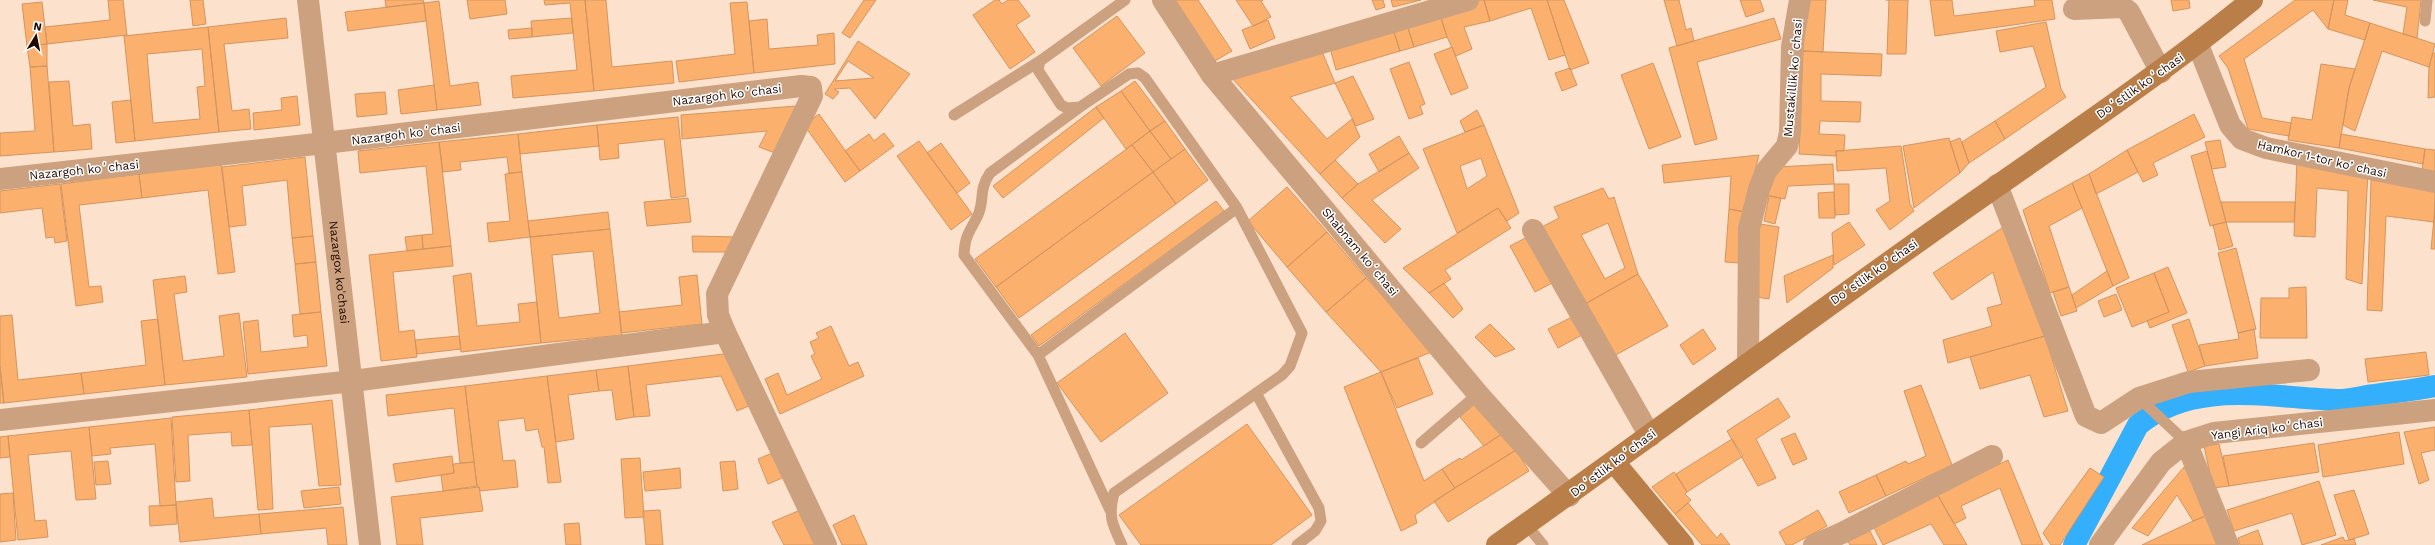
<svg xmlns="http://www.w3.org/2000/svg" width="2435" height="545" font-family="'Work Sans',sans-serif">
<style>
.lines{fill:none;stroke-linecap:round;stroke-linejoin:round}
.canal{stroke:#33affb;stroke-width:22}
.building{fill:#fcb06e;stroke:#d3955f;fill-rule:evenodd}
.lane{stroke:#cba17f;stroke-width:11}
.street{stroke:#cba17f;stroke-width:22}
.secondary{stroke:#ba7e48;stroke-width:22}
.labels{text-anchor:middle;stroke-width:3;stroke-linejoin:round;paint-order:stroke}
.street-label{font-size:12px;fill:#200a00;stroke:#fff}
</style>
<rect width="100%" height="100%" fill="#fce1cc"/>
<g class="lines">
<path class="canal" d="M2074,545L2138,425C2195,377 2274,399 2341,400C2352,400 2364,396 2375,395C2395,392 2415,390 2435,386"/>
</g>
<path class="building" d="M108,0H123L127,35L47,44L45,27L110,20Z
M190,0H203L206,24L193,26Z
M385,0H423L424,3L386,7Z
M467,0H505L507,14L470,19Z
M544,0H585L594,91L513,98L511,76L577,70L570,3L545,5Z
M585,0H606L612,67L672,61L674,83L594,91Z
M864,0H876L850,38L842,33Z
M995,0H999L1002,4L1008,0H1018L1030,16L1016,25L1035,52L1010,69L973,15Z
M1173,0H1198L1232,51L1213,62Z
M1236,0H1263L1261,1L1271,17L1253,26Z
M1372,0H1383L1385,7L1376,10Z
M1391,0H1421L1393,7Z
M1480,0H1484L1490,21L1464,27L1472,49L1456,56L1447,37L1439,11Z
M1484,0H1547L1565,55L1549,60L1531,8L1490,21Z
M1547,0H1564L1589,63L1570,70Z
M1664,0H1679L1686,30L1691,28L1694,41L1677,46Z
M1740,0H1760L1764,11L1746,17Z
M1807,0H1826L1823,52L1803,51Z
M1886,0H1908L1906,54H1887L1889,0Z
M1930,0H1952L1954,16L2035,6L2034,0H2052L2055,19L1935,36Z
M2171,0H2189L2190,8L2173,11Z
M2295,0H2334L2328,29L2313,10L2244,59L2262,118L2291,123L2289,136L2248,129L2228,68L2219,56Z
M2334,0H2348L2345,15L2370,23L2365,40L2328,29Z
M2373,0H2421L2417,38L2403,34L2407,7Z
M439,1L450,86L478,82L481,105L437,110L424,3Z
M42,2L47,44L27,46L22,4Z
M747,2L754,73L679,82L676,61L735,54L730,3Z
M424,3L426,21L348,31L345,12Z
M1440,15L1447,37L1414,47L1407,25Z
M1117,16L1145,53L1101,86L1073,48Z
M286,18L288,38L224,44L232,111L249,109L251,129L219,132L208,27Z
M572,18L573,33L532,37L531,21Z
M1774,18L1781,39L1697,62L1717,139L1695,145L1669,48Z
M767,19L769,49L818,45L817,35L834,33L835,64L754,73L749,21Z
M1268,20L1275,38L1250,49L1242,30Z
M1406,21L1414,47L1400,51L1392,26Z
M2046,22L2061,89L2066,97L2005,139L1995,121L2046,87L2033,46L2000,52L1996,31Z
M2370,23L2435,44L2429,67L2382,51L2355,131L2343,125L2349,88Z
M208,27L219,132L135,141L124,36ZM202,49L205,86L197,87L200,119L153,123L147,54Z
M532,28V37L509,39L508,30Z
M1393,29L1400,51L1336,70L1330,48Z
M858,41L910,74L875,119L850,88L834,89L839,92L833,99L825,94ZM848,61L874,78L835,81Z
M47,44V66L30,67L27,46Z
M1452,47L1468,88L1451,95L1434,54Z
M1321,49L1335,83L1290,97L1327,139L1352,119L1360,137L1320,174L1230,76Z
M1803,51L1882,54L1881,76L1821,74V101L1861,102L1860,122L1820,121L1819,134L1845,135L1844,151H1836V156L1799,154Z
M2433,53H2435V97L2428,98L2429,67Z
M1409,62L1425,104L1420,106L1423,114L1409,119L1390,69Z
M1653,63L1681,137L1649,149L1621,75Z
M2321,64L2355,69L2349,88L2339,148L2288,140L2292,117L2312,120Z
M47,66L54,152L0,156V133L35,131L30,67Z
M1570,68L1577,85L1562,91L1555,73Z
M1353,76L1374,119L1356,126L1335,83Z
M69,81L73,126L90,124L92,149L54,152L49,82Z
M1135,81L1165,121L1150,131L1121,91Z
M434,85L437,110L401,114L398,90Z
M1121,91L1150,131L1126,149L1096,107Z
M385,92L387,114L357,117L355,94Z
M297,96L300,125L254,130L253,113L282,110L281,98Z
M131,100L135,141L116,143L112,102Z
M796,106L775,153L759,147L767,131L682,139L681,115Z
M1096,107L1104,118L1003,198L993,186Z
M1477,110L1484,125L1465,132L1460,121Z
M819,114L860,171L845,182L804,125Z
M2194,114L2205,137L2153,163L2158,175L2143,182L2127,150Z
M678,117L686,196L671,198L664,139L618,144L619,158L600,160L597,125Z
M1165,121L1185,149L1171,159L1150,131Z
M1995,121L2005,139L1969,163L1962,142Z
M597,125L599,146L520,154L518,134Z
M1484,125L1519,213L1507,221L1498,208L1457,233L1423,149ZM1481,158L1487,176L1467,189L1460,166Z
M1150,131L1171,159L1153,172L1132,145Z
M884,133L894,146L860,171L845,151L869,134L874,141Z
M518,134L522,172L509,173L507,157L460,162L461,170L443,172L439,142Z
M2341,134L2425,149L2423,164L2339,148Z
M1399,136L1409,153L1379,172L1369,154Z
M1949,138L1960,173L1914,208L1903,146Z
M1960,138L1969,163L1960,173L1950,142Z
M2220,140L2226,167L2212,169L2205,142Z
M919,141L972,214L951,230L897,156Z
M439,142L451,246L423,249L422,235L433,234L426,166L360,173L358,151Z
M941,143L970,183L957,193L927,153Z
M1132,145L1153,172L996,287L975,259Z
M1901,146L1910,204L1914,211L1890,230L1876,210L1890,201L1886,168L1837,171L1836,151Z
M1185,149L1208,180L1176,204L1153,172Z
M2425,149L2435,150V179L2421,177Z
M2127,150L2138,172L2096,194L2089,174Z
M2207,151L2226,222L2210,226L2191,156Z
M1409,153L1419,168L1372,200L1401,229L1385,243L1342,198L1358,184Z
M1759,155L1745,212L1729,209L1731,176L1664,183L1662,165Z
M305,157L313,236L292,238L287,180L242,186L246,225L229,227L222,167Z
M1335,160L1358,184L1342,198L1320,174Z
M2297,160L2368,172L2362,284L2346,279L2348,191L2317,188L2315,237L2294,236Z
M221,164L235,272L218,274L208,190L142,198L139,174Z
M1833,164L1834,184L1788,186L1785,199L1766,195L1777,167Z
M522,172L530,237L489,242L487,223L510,221L505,174Z
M1153,172L1176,204L1019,318L996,287Z
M139,174L142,198L79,205L89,287L101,286L103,302L76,306L61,184Z
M2089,174L2129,278L2113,286L2072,183Z
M2371,180L2435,190L2434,222L2386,216L2382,311L2367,310Z
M2072,183L2082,208L2049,226L2069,287L2050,293L2023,210Z
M60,184L67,241L55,243L54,237L46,238L42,208L0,213V191Z
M1834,184H1849V214L1835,215Z
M1287,187L1327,232L1287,267L1248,221Z
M1603,188L1609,199L1614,197L1638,274L1585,304L1542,227L1559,218L1554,207ZM1608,223L1625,268L1605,279L1581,235Z
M1834,192L1835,218H1819L1818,193Z
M1769,196L1781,198L1775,224L1764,221Z
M688,198L691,222L647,226L644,202Z
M1216,201L1224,211L1039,346L1031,335Z
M2221,202H2295L2294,222H2226Z
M1498,208L1511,228L1445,270L1451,279L1429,293L1403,268Z
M1729,209L1745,212L1739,263L1725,262Z
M2435,209V249H2431Z
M608,212L610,229L530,237L528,221Z
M1849,222L1865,245L1834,265L1832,233Z
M2226,222L2233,246L2219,250L2213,225Z
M1760,224L1779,227L1769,299L1751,296Z
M2005,226L2045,336L1948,363L1943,340L1992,326L1987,308L2002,304L1993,272L1952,300L1933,273Z
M610,229L622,335L541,343L530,237ZM593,251L600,313L559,318L552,255Z
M1327,232L1366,278L1326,312L1287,267Z
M422,235L423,249L407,251L405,237Z
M1531,235L1556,281L1535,292L1510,246Z
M313,236L316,262L295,264L292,238Z
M692,236L740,237L734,252H693Z
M451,246L453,266L393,272L399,332L414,330L417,357L381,361L369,255Z
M2236,248L2256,329L2238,333L2218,253Z
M1833,255V268L1787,303L1784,276Z
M316,262L321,312L300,314L295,264Z
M2168,267L2187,313L2150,328L2147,321L2169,312L2154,273Z
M2107,271L2113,286L2076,308L2072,295Z
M471,273L477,326L520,322L518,304L537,302L541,343L461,352L453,276Z
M2154,273L2169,312L2132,327L2116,288Z
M1638,274L1668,326L1614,356L1585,304Z
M697,275L702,324L621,333L619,312L682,305L679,277Z
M185,276L187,292L174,294L183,361L224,356L219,316L239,313L247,377L165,385L153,280Z
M1366,278L1434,351L1381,372L1326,312Z
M1444,283L1463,309L1453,318L1429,293Z
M2069,287L2077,311L2061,316L2053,292Z
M2306,287L2307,338H2260L2261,298H2289V288Z
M2116,294L2122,310L2104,317L2098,301Z
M321,312L327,366L248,374L243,322L258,320L261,352L308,347L307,335L294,337L292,315Z
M12,315L18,380L81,373L84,394L4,403L0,367V316Z
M1572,317L1582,335L1558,348L1548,329Z
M158,319L165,385L84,394L81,373L146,365L141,321Z
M2189,319L2205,366L2188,372L2172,325Z
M1490,324L1515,349L1495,357L1475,337Z
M831,326L849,366L858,362L864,376L780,414L765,379L778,373L787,395L822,379L811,356L815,354L810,342L819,338L816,333Z
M1703,329L1716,349L1693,365L1680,345Z
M2254,329L2258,358L2205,366L2199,345L2239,339L2238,333Z
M1125,333L1168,393L1101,442L1057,383Z
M459,336L461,349L417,354L415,340Z
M2045,336L2068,411L2044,417L2030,375L1980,389L1970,357Z
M2426,352L2429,375L2368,382L2365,359Z
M731,353L751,405L737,411L721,376L646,385L650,416L634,417L628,366Z
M1418,358L1433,394L1397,408L1381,372Z
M628,366L634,417L616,420L612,390L599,391L596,370Z
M0,367L4,403H0Z
M596,370L599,391L568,395L574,439L556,442L547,376Z
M1381,372L1424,481L1442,469L1455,488L1415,515L1417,523L1401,531L1344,387Z
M547,376L561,482L548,483L544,447H542L538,429L526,431L524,418L498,421L503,461L515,460L518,487L480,491L479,487L477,486L465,386Z
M1921,385L1952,465L1886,496L1876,475L1906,461L1908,464L1926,456L1904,391Z
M465,386L474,462L460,463L454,408L388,416L386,395Z
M1778,398L1790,417L1756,439L1776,478L1758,486L1727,431Z
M332,400L341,485L319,486L312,424L269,427L273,509L258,510L249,410Z
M1477,402L1505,432L1484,446L1460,417Z
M249,410L252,445L232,446L231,432L188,435L190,481L176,482L172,417Z
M171,418L176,505L160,506L155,444L110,448L111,454L92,456L89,427Z
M1247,424L1312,515L1271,545H1141L1119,515Z
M89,427L96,499L76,500L71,451L28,455L35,521L46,520L48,537L18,540L8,436Z
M2435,427V450L2421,453L2429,480L2419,484L2404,432Z
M1505,432L1516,450L1455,488L1442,469L1460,458L1461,460Z
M2399,432L2404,464L2323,477L2318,445Z
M1795,433L1807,459L1793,465L1781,439Z
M8,436L10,457L0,458V437Z
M1732,439L1743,456L1687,492L1676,474Z
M2314,443L2319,472L2229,486L2223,456Z
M2219,444L2229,486L2213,488L2204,446Z
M1516,450L1529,471L1448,522L1434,501Z
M777,451L787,476L768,484L758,459Z
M452,456L454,473L396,482L393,464Z
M640,458L644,517L625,518L621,459Z
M2008,460L2043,545H2022L2000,488L1961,506L1966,518L1954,524L1937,494Z
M108,461L111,484L96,485L94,462Z
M735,461L738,489L723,491L720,462Z
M474,462L477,486L443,491L441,475L454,473L453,464Z
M2184,467L2213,513L2193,521L2177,495L2148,536L2132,528Z
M680,468L681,488L645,491L643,472Z
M2090,468L2104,477L2060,545H2051L2043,533Z
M1674,472L1687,492L1685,494L1691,500L1675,514L1652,487Z
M1876,475L1886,496L1849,513L1839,492Z
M2319,481L2336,535L2302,545L2292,513L2234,531L2227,510Z
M339,487L341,504L304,508L301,491Z
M479,487L483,511L420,518L423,545H397L391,497Z
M2354,490L2369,534L2349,540L2334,495Z
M13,493L16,540L0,542V494Z
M1937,494L1967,545H1944L1931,524L1883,545L1872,524Z
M212,498L214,518L259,514L261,534L180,542L176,502Z
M1688,503L1717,538L1721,533L1730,545H1702L1675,514Z
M176,505L177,524L150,526L149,506Z
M343,507L347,545H328L326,528L261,534L259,514Z
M805,508L824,545H784L772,522Z
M660,510L663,545H646L643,511Z
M1818,510L1827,526L1792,545H1786L1779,532Z
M2213,513L2224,545H2142L2193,521Z
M854,515L867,545H842L833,525Z
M579,523L581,545H566L564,524Z
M2258,530L2263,545H2240L2238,538Z
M1870,531L1877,545H1850L1848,541Z
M2343,537L2345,541L2354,539L2356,545H2321Z"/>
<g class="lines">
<path class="lane" d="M2425,21L2427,0
M954,115L1040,61
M1038,355L964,255C965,234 970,232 978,215C985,199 978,191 990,173L1080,107
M1256,393L1319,508L1321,521L1315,531L1297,545
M2139,398L2186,442
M1421,443L1478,394
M1110,510L1038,355L1237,208
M1526,524L1543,545
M1122,545C1112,524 1108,516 1114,493L1282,375L1290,366L1302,333L1237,208L1145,78L1138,73L1129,74L1080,107L1067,108L1061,105L1038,70L1040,61L1125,0"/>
<g class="street">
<path id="s1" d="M308,0L370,545"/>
<path d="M1163,0L1212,75L1478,394L1569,496"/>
<path d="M2074,9L2123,7L2129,12L2161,72"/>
<path d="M2198,45L2230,125L2242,139L2266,148L2435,182"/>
<path d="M1212,75L1468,0"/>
<path d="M0,179L325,143L801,86L811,87L812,96L717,294L718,315L725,332L826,545"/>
<path d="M1997,185L2086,416L2101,423L2139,398L2189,382L2309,370"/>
<path d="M1533,230L1650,436"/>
<path d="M1748,362L1749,229L1759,189L1766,171L1787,146L1790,132L1792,47L1800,0"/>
<path d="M0,420L353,381L725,332"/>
<path d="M2186,442L2228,545"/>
<path d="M1814,545L1842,533L1992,456"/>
<path d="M2100,545L2161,462L2186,442L2214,433L2435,410"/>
</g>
<path class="secondary" d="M1614,462L1683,545
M1497,545C1641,443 1782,338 1926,236C2035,158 2148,85 2252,0"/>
</g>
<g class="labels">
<g class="street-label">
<text transform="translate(1793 78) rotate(-85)" y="4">Mustakillik koʻchasi</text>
<text transform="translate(2140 86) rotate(-35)" y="4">Doʻstlik koʻchasi</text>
<text transform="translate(727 95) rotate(-7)" y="4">Nazargoh koʻchasi</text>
<text transform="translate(406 134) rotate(-7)" y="4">Nazargoh koʻchasi</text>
<text transform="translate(2322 159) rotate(13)" y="4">Hamkor 1-tor koʼchasi</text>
<text transform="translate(84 170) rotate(-6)" y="4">Nazargoh koʻchasi</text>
<text transform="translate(1360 252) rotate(50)" y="4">Shabnam koʻchasi</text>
<text dy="4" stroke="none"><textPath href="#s1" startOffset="274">Nazargox ko'chasi</textPath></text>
<text transform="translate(1874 272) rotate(-35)" y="4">Doʻstlik koʻchasi</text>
<text transform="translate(2267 429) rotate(-7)" y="4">Yangi Ariq koʻchasi</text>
<text transform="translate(1613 463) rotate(-37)" y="4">Doʻstlik koʻchasi</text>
</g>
</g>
<g transform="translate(36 36) rotate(10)" stroke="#ffffff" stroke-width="3" paint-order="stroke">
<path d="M0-3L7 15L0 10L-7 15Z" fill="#200a00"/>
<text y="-6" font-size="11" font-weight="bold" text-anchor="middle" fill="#200a00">N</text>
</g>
</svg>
